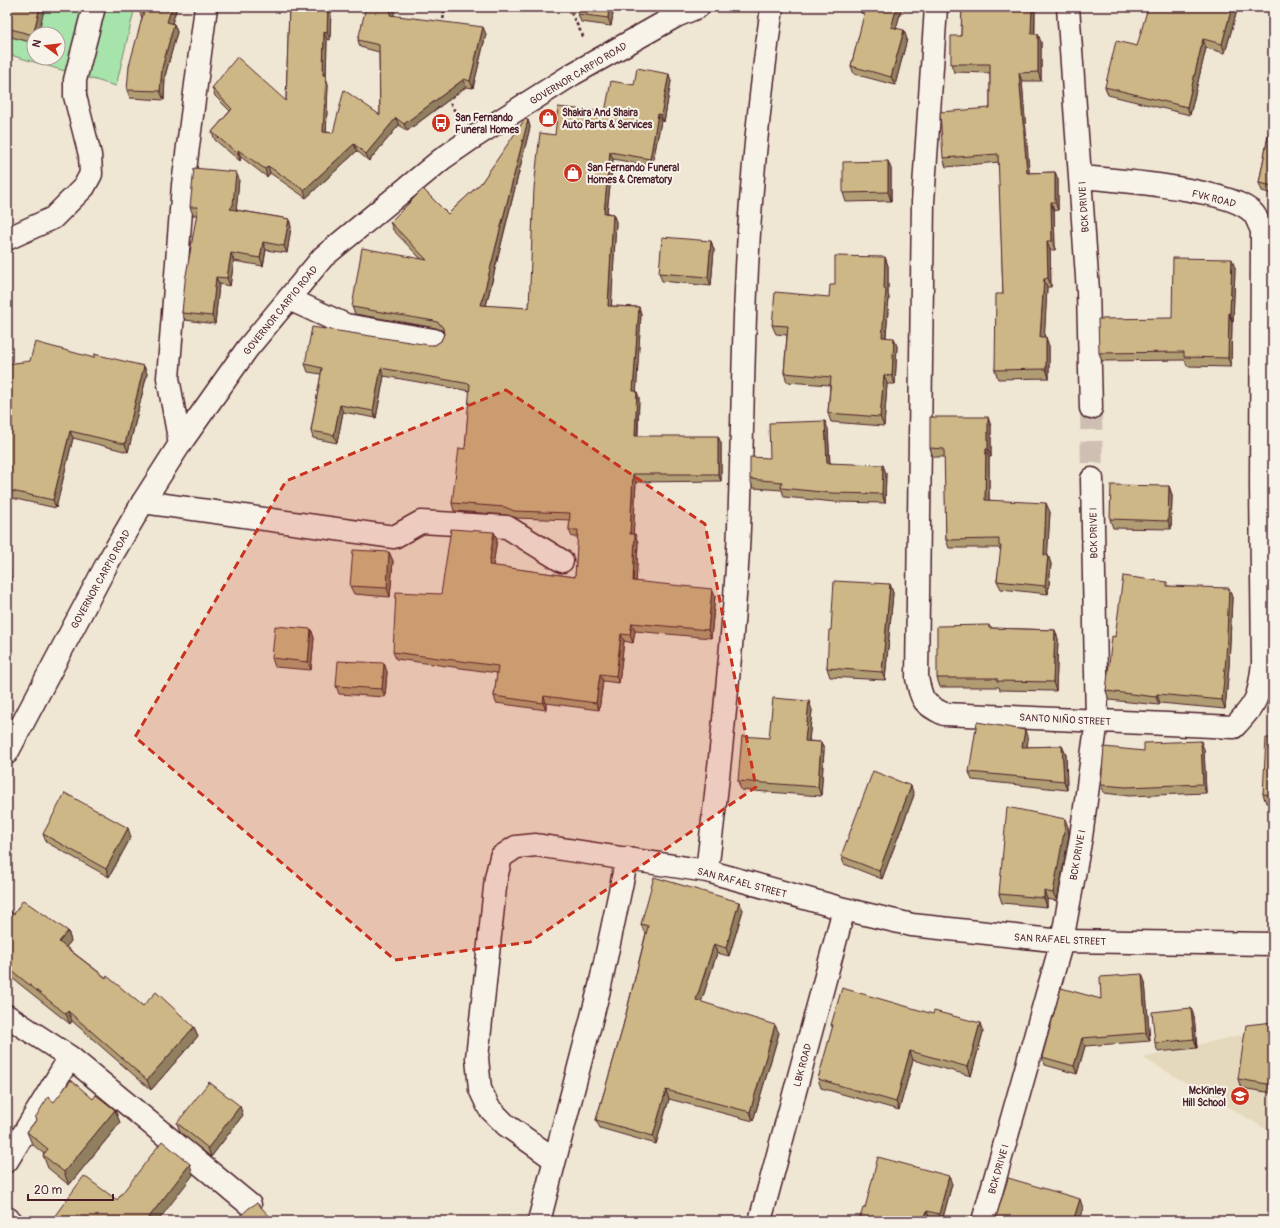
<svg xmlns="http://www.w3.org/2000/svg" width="1280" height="1228" font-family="Pangolin,sans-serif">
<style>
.built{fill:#e5d9bd}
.green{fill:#a7e4ab;stroke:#78826b;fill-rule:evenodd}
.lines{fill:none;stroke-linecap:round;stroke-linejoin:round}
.minor-tunnel{stroke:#cebfb2;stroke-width:22;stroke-dasharray:22 11;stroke-linecap:butt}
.minor-casing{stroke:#4a1f2b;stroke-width:25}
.major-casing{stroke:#4a1f2b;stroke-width:25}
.path{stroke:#4a1f2b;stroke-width:2.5;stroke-dasharray:3 3;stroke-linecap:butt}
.minor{stroke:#f7f3e8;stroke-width:22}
.major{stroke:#f7f3e8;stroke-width:22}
.wall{fill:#b19d73;stroke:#4a1f2b}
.shaded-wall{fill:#90805e;stroke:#4a1f2b}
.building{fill:#ceb786;stroke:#4a1f2b}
.marked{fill:#c8321e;fill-opacity:0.2;stroke:#c8321e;stroke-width:3;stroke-dasharray:8 5;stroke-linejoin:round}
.labels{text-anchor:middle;stroke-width:4;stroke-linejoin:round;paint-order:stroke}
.street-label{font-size:10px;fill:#4a1f2b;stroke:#f7f3e8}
.poi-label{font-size:10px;font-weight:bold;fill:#4a1f2b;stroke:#f7f3e8;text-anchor:start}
</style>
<rect width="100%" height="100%" fill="#efe7d4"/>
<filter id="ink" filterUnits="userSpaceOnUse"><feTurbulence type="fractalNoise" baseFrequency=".025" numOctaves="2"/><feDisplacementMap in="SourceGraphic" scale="8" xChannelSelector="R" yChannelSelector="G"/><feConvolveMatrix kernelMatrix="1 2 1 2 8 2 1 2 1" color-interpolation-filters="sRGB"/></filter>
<g filter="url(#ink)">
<path class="built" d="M1273,1027V1133L1143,1058Z"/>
<path class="green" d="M7,7H135L116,86L7,54ZM34,34H58V58H34Z"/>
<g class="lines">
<path class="minor-tunnel" d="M1091,408L1092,479"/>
<defs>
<path id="minor" d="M936,7L923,202L917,678C922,701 923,704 944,714L1234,727C1258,702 1259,697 1263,663L1261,485L1262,230C1259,225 1257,217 1253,213C1233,189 1115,180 1081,177
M1068,7L1088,291L1091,408
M7,239L53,218L84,187L91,174L90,155L75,96V80L94,7
M289,299L346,325L434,340
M180,444L168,378L183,185L206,7
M143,502L394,537L421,522L507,527L562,561
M707,871C720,764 732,658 738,550C743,450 742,350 748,250C752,168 761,88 772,7
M7,1016L70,1057L7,1161
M70,1057L250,1205
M554,1159L506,1125L489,1108L480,1089L477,1058L496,878L501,857L516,847L536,845L707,871L844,909L912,925L1062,941L1273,944
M7,1218L11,1221
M539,1221L600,986L627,858
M760,1221L844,909
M983,1221L1062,941L1081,837L1097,720L1092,479"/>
<path id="major" d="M7,753L108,562L143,502L180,444L247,349L323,257L442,159L471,139L573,74L676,16L698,7"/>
</defs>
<use href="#minor" class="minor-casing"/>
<use href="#major" class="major-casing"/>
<path class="path" d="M570,7V11L584,38
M443,25L444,7
M447,98L459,118"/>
<use href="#minor" class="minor"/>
<use href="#major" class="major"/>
</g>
<path class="wall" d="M7,7L34,34V43L7,36Z
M140,7H177L172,23L174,24L177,32L165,76L164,100L130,98L127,90L142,18L139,10Z
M288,7H331L330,40L327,39L326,78L328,84L326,132L333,133L380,115L379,52L360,47L358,40L394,16L486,34L473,88L466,87L407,131L399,125L369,161L357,151L306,198L270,173L267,177L241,157L240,161L215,140L212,132L230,111L215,96L212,88L286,101L289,9Z
M614,7L611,26L581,22L578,14Z
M859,7H902L896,28L907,39L895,85L854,74L851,66L865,14L861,13Z
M962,7H1035V34L1041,42V81H1022L1029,173L1055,172L1058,180V210L1054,211L1055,250H1050L1051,287H1047L1044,337L1049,346V378L998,379L995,370L1003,294L999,162L946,167L943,158L990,108V73L954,72L951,64L961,36Z
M1238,7L1225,53L1206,48L1190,115L1108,95L1105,87L1137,46Z
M671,81L664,122L661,121L652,166L613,159L607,213L613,214L616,222L611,306L639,307L641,314L636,391L639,398L638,436L721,443V481L636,482L633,534L638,542L636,582L715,596L711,638L635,631L633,643L624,641L619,683L603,681L599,710L546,703V710L496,703L494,696L497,673L396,659L393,652L441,594L494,532L497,539L493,566L575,577L578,537H572L569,530L570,520L517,518L508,515L454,511L452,503L465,449L470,391L384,376L376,418L343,412L337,443L313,438L311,431L321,374L308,372L305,364L435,345L441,341L444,334L443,333L442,330L436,328L355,314L352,307L421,259L393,230L390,222L448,214L481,183L528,120L530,127L486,306L529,308L555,135L605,112L634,85Z
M1273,110V194L1262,191L1259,183Z
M888,161L891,169V201L846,202L843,193Z
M239,179L236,210L289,219L291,227L287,253L266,250L263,266L234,261L230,286L219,284L215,324L185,320L182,313L197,215H193L190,207Z
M711,241L714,250L711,286L662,281L659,273Z
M885,257L888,266V294L889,298L886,337L897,346L895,384H887L884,426L831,422L828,413L830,385L787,382L784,373L787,335L776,334L772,325L829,297Z
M1235,268L1233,322H1232L1231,367L1187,366L1185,360L1102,361L1099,353L1172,318Z
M94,358L144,366L147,374L128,452L73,438L56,508L7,497V364Z
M991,426V457H989V500L1050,512L1047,555H1048L1051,564L1048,594L1001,589L997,581L1001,551L999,548H949L946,540L945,457H933L930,448Z
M828,429L830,463L886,473L885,503L835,502L784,497L782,490L753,488L750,479L770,458Z
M1169,486L1172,495L1171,529L1113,528L1110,519Z
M7,543L11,580H7Z
M389,552L393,561L390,597L354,594L350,586Z
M890,584L893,593L885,680L830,677L827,668L831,630Z
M1168,586L1232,597L1229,666L1225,709L1160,703L1159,705L1109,700L1106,691L1115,637Z
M989,625L990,628L1055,630L1058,639L1056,691L1000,690L999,687H940L937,678Z
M311,629L314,638L311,670L275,667L272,658Z
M384,663L387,672L385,697L339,694L336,686Z
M812,710L809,741L821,742L824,750L821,796L741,790L738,781L769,738Z
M1273,738V803H1266L1263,794Z
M1028,739L1027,747L1062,746L1066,755L1067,790L972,780L969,772Z
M1204,749L1206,793L1129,796L1104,793L1101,785Z
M914,795L882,879L844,864L841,856Z
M1068,827L1069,835L1057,901L1047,899V907L1002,903L999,894Z
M43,834L131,837L109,877L46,842Z
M739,902L743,910L729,956L717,953L701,1002L779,1033L753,1121L669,1099L656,1144L600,1128L596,1120L621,1034L646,933L644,932L641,924Z
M7,910L14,914L68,931L71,941L66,947L143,1006L194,1027L198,1036L151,1090L72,1021L70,1024L7,974Z
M1145,982L1150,1041L1085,1046L1077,1074L1045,1065L1042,1057L1101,999Z
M1194,1016L1197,1048L1158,1052L1155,1043Z
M1273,1022V1093L1241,1088L1238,1079Z
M831,1025L983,1032L971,1076L913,1060L899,1110L821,1088L818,1079L833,1028Z
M93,1099L115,1110L120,1123L69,1185L48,1168L43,1155L44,1154L32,1144L27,1132L36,1120L35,1118L54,1102Z
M243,1115L211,1157L180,1132L177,1123Z
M952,1184L942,1221H936L930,1219L865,1208Z"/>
<path class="shaded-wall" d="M40,7H45L38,34H34V38L33,35Z
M172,7H177L170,30L167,22Z
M328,7H331L330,40L327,33Z
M391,7H396L392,22L390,15Z
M609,7H614L611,26L608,18Z
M897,7H902L894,36L891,27Z
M1032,7H1035L1034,43L1031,34Z
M1232,7H1238L1225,53L1222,44Z
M174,24L177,32L165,76L164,100L160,91L162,68Z
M483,27L486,34L473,88L470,81Z
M904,30L907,39L895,85L891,77Z
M324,32L327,39L326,78L328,84L326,139L323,132V75Z
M1038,34L1041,42V81L1038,72Z
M1203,39L1206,48L1190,115L1187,107Z
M1019,73L1022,81L1030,181L1027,173Z
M669,74L671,81L664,122L661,115Z
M464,79L466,87L407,131L404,124Z
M658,114L661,121L652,166L650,159Z
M396,118L399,125L369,161L366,154Z
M528,120L530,127L484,313L481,305Z
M354,144L357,151L306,198L304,190Z
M238,150L241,157L240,161L238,154Z
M610,152L613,159L606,220L604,213Z
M888,161L891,169V201L888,192Z
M268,166L270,173L267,177L265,169Z
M236,172L239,179L236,213L230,209Z
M1055,172L1058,180V210L1055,202Z
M1051,202L1054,211L1055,250L1052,241Z
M613,214L616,222L611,313L608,306Z
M289,219L291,227L287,253L284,246Z
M711,241L714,250L711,286L708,277Z
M1047,241L1050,250L1051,287L1048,278Z
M263,242L266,250L263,266L260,258Z
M231,253L234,261L230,286L227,278Z
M885,257L888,266V294L889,298L885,346L882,337Z
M1232,259L1235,268L1233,322L1230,313Z
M216,277L219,284L215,324L212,316Z
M1044,279L1047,287L1044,346L1040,337Z
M639,307L641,314L636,398L633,391Z
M1229,313L1232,322L1231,367L1228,358Z
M1046,337L1049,346V378L1046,369Z
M894,338L897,346L895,384L892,376Z
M144,366L147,374L128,452L125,444Z
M381,368L384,376L376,418L373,411Z
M884,375L887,384L884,426L880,417Z
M637,391L639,398L637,443L635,436Z
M340,405L343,412L337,443L334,435Z
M988,417L991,426V457L988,449Z
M825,421L828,429L830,472L827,463Z
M70,431L73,438L56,508L53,500Z
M718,436L721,443V481L718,474Z
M986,449L989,457V508L985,500Z
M883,465L886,473L885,503L882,494Z
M633,474L636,482L633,542L630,534Z
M1169,486L1172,495L1171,529L1168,521Z
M1046,503L1050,512L1047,563L1044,555Z
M494,532L497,539L492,573L489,565Z
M635,534L638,542L636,589L633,581Z
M7,543L11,580L8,572L7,561Z
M389,552L393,561L390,597L387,588Z
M1048,555L1051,564L1048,594L1045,586Z
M890,584L893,593L885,680L882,672Z
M1229,588L1232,597L1229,666L1225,709L1222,700Z
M712,589L715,596L711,638L708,630Z
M632,623L635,631L633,643L630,635Z
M311,629L314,638L311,670L308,662Z
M1055,630L1058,639L1056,691L1053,682Z
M621,634L624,641L619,683L616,676Z
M384,663L387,672L385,697L382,689Z
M600,674L603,681L599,710L596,703Z
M1157,694L1160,703L1159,705L1156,697Z
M544,696L546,703V710L543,703Z
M809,701L812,710L808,749L805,741Z
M1025,730L1028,739L1026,756L1022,747Z
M1201,741L1204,749L1206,793L1203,784Z
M821,742L824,750L821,796L818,787Z
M1062,746L1066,755L1067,790L1064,781Z
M911,786L914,795L882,879L879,871Z
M1065,819L1068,827L1069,835L1057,901L1053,893Z
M128,828L131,837L109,877L106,869Z
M1044,891L1047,899V907L1044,898Z
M739,902L743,910L729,956L726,948Z
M68,931L71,941L63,951L59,942Z
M714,944L717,953L699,1009L696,1000Z
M1142,974L1145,982L1150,1041L1146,1033Z
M1191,1008L1194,1016L1197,1048L1194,1039Z
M68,1011L72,1021L70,1024L66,1014Z
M980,1023L983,1032L971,1076L968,1067Z
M775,1025L779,1033L753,1121L750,1112Z
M194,1027L198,1036L151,1090L147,1080Z
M1082,1038L1085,1046L1077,1074L1074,1066Z
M910,1051L913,1060L899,1110L896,1102Z
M666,1090L669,1099L656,1144L653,1136Z
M240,1106L243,1115L211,1157L208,1148Z
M115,1110L120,1123L69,1185L64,1172Z
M190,1164L193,1175L158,1221H146Z
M949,1176L952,1184L942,1221H941L939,1214Z
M1080,1199L1083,1208L1079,1221H1073Z
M927,1211L930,1219L929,1221H923Z"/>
<path class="building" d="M7,7H40L33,35L7,28Z
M140,7H172L167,22L174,24L162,68L160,91L127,90L129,66L144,11L139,10Z
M289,7H328L327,33L324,32L323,75L326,76L323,132L333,133L344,90L380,115L379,45L358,40L366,7H391L390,15L483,27L470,81L464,79L404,124L396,118L366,154L354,144L304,190L268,166L265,169L238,150V154L212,132L232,109L212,88L237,57L286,101Z
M578,7H609L608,18L578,14Z
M866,7H897L891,27L904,30L891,77L851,66Z
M962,7H1032L1031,34H1038V72L1019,73L1027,173L1055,172V202H1051L1052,241H1047L1048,278L1044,279L1040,337H1046V369L995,370L996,294H1003L998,154L943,158L940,112L990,108V64H951V36H961Z
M1148,7H1232L1222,44L1203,39L1187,107L1105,87L1116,41L1137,46Z
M637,68L669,74L661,115L658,114L650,159L610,152L604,213L613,214L608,306L639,307L633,391H637L635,436H718V474H633L630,534H635L633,581L712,589L708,630L632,623L630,635L621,634L616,676L600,674L596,703L544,696L543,703L494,696L498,666L393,652L396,592L441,594L451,529L494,532L489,565L575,577L578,530H569L570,513L514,511L505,507L452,503L459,448L465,449L470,384L381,368L373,411L340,405L334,435L311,431L322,368L305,364L312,327L429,345H435L441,341L444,334L443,328L439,323L434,321L352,307L362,248L427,260L390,222L423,189L448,214L481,183L525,119L528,120L481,305L529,308L534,188L540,133L555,135L558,107L605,112L611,81L634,85Z
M1273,110V186L1259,183Z
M888,161V192L843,193V162Z
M194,168L236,172L233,205L230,209L289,219L284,246L263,242L260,258L231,253L227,278L216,277L212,316L182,313L185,281L198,207H190Z
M662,237L711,241L708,277L659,273Z
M835,256L885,257L884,289L886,290L882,337L894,338L892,376L884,375L880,417L828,413L831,377L784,373L788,326L772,325L775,292L829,297L830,285H835Z
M1173,258L1232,259L1230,313H1229L1228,358L1184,357V352L1099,353L1098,319L1172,318Z
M35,342L94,358V354L144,366L125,444L70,431L53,500L7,490V364L30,361Z
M930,417H988V449H986L985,500L1046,503L1044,555H1048L1045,586L997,581L1001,546H999V539L946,540L944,449L930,448Z
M825,421L827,463L883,465L882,494L832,493L781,488L782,482L750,479V457L770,458L769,423Z
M1111,485L1169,486L1168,521L1110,519Z
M353,550L389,552L387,588L350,586Z
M7,561L8,572H7Z
M1123,576L1167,582V586L1229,588L1226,658L1222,700L1157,694L1156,697L1106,691L1112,636L1115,637Z
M834,581L890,584L882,672L827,668L829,630H831Z
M989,625V628L1055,630L1053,682L997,681V678H937V626Z
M275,626L311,629L308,662L272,658Z
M338,661L384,663L382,689L336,686Z
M773,698L809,701L805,741L821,742L818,787L738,781L742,736L769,738Z
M977,722L1025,730L1022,747L1062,746L1064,781L969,772Z
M1266,738H1273V795L1263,794Z
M1201,741L1203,784L1126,787L1101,785L1104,747L1144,751V743Z
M873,771L911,786L879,871L841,856Z
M65,793L128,828L106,869L43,834Z
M1007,807L1065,819V827L1053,893L1044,891V898L999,894Z
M654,877L739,902L726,948L714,944L696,1000L775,1025L750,1112L666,1090L653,1136L596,1120L621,1034L648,926L641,924Z
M23,900L68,931L59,942L106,978L107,976L143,1006L156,992L194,1027L147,1080L68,1011L66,1014L7,967V910L14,914Z
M1142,974L1146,1033L1082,1038L1074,1066L1042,1057L1061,988L1101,999L1100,977Z
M842,988L933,1014L934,1011L980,1023L968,1067L910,1051L896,1102L818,1079L833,1025H831Z
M1191,1008L1194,1039L1155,1043L1152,1012Z
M1273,1022V1085L1238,1079L1246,1025Z
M71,1080L93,1099L96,1095L115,1110L64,1172L43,1155L48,1149L27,1132L37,1119L35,1118L48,1097L54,1102Z
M209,1082L240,1106L208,1148L177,1123Z
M162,1141L190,1164L146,1221H51L84,1176L117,1200Z
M878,1157L949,1176L939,1214L927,1211L923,1221H859L863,1208H865Z
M1008,1178L1080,1199L1073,1221H995Z
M257,1203L274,1221H235L249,1208Z"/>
</g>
<path class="marked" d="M506,390L705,524L756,787L530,942L395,960L135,737L286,481Z"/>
<defs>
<symbol id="shop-disc" viewBox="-11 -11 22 22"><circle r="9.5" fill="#c8321e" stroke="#f7f3e8"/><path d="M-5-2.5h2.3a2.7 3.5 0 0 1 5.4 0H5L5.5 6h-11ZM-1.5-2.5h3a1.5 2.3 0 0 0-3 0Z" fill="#fff"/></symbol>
<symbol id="bus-disc" viewBox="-11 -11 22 22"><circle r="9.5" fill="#c8321e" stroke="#f7f3e8"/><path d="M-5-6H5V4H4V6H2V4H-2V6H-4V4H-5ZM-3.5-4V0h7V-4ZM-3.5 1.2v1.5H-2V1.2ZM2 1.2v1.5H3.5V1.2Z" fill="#fff"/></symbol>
<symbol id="school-disc" viewBox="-11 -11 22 22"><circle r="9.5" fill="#c8321e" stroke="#f7f3e8"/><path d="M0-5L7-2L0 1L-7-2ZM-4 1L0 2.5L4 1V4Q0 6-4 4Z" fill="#fff"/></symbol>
</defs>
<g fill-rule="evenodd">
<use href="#shop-disc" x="537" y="107" width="22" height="22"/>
<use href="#bus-disc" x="430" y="112" width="22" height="22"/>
<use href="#shop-disc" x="562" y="162" width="22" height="22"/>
<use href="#school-disc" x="1229" y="1085" width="22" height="22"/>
</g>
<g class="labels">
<g class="street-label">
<text transform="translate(578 73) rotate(-31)" y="4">GOVERNOR CARPIO ROAD</text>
<text transform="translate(1214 198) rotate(14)" y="4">FVK ROAD</text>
<text transform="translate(1083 207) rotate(-94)" y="4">BCK DRIVE I</text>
<text transform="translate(280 310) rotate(-51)" y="4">GOVERNOR CARPIO ROAD</text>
<text transform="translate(1093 533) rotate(-91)" y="4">BCK DRIVE I</text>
<text transform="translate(100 579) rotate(-61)" y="4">GOVERNOR CARPIO ROAD</text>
<text transform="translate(1065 719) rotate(3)" y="4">SANTO NIÑO STREET</text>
<text transform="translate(1077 855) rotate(-80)" y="4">BCK DRIVE I</text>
<text transform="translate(742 882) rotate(15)" y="4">SAN RAFAEL STREET</text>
<text transform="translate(1060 939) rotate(3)" y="4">SAN RAFAEL STREET</text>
<text transform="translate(802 1065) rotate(-75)" y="4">LBK ROAD</text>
<text transform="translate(998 1169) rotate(-74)" y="4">BCK DRIVE I</text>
</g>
<g class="poi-label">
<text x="562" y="116">Shakira And Shaira<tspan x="562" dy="12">Auto Parts &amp; Services</tspan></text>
<text x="455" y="121">San Fernando<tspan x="455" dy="12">Funeral Homes</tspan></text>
<text x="587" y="171">San Fernando Funeral<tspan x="587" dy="12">Homes &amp; Crematory</tspan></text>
<text x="1226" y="1094" text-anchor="end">McKinley<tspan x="1226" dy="12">Hill School</tspan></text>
</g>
</g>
<rect width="1280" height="1228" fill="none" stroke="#f7f3e8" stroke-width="24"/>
<rect x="12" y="12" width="1256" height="1204" fill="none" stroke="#4a1f2b" stroke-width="1.5" filter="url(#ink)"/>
<g transform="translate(46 46) rotate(285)"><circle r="19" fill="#f7f3e8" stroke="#b29e9c"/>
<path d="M0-3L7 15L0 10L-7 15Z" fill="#c8321e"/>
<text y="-6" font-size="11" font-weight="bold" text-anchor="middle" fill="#4a1f2b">N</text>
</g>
<path d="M28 1194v6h85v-6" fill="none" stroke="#4a1f2b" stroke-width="2"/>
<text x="34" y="1194" font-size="12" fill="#4a1f2b" stroke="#f7f3e8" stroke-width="3" paint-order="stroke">20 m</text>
</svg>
